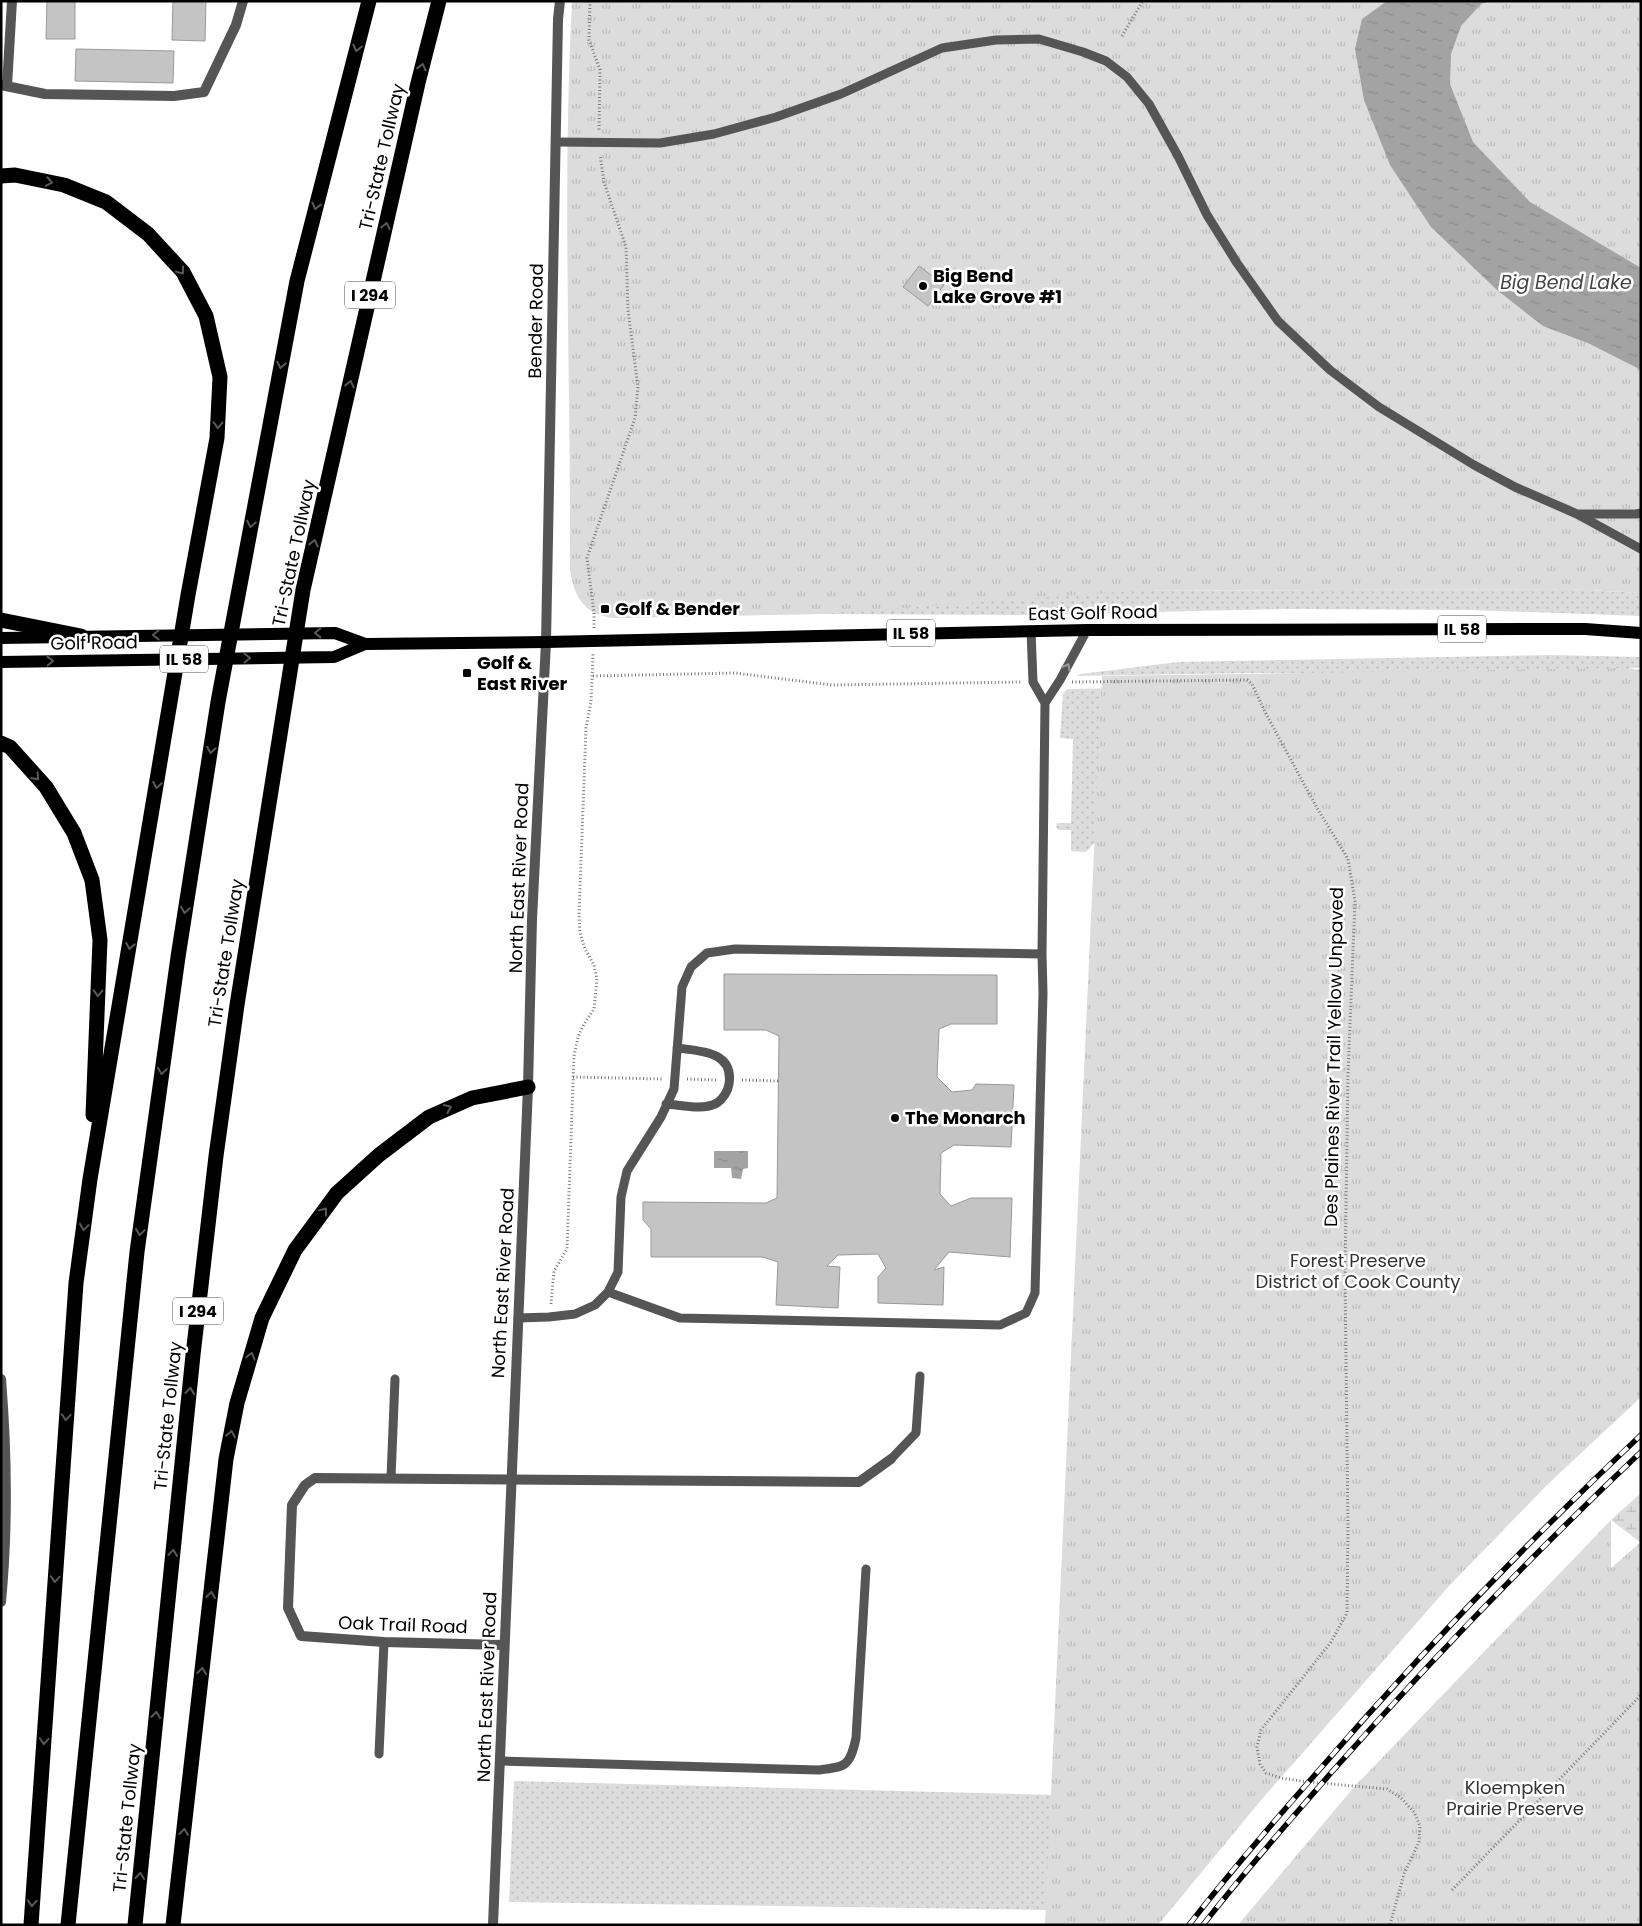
<svg xmlns="http://www.w3.org/2000/svg" width="1642" height="1926" font-family="Poppins,sans-serif">
<style>
.grass{fill:url(#grass-dots)}
.wetland{fill:url(#wetland-marsh)}
.park{fill:url(#park-tufts)}
.water{fill:url(#water-ripples)}
.building{fill:#c4c4c4;stroke:#999}
.lines{fill:none;stroke-linecap:round;stroke-linejoin:round}
.path{stroke:#777;stroke-width:3;stroke-dasharray:1 2.5;stroke-linecap:butt}
.service{stroke:#555;stroke-width:9}
.minor{stroke:#555;stroke-width:10}
.tertiary{stroke:#555;stroke-width:10}
.primary{stroke:#000;stroke-width:12}
.motorway{stroke:#000;stroke-width:15}
.rail-casing{stroke:#000;stroke-width:5.5}
.rail{stroke:#fff;stroke-width:4;stroke-dasharray:11;stroke-linecap:butt}
.oneway{stroke:#595959}
.oneway2{stroke:#999}
.poi-dot{fill:#000;stroke:#fff;stroke-width:2}
.labels{text-anchor:middle;stroke-width:5;stroke-linejoin:round;paint-order:stroke}
.shield{fill:#fff;stroke:#4c4c4c;stroke-width:1}
.shield-label{font-size:16px;font-weight:bold;fill:#000}
.street-label{font-size:18px;fill:#000;stroke:#fff}
.poi-label{font-size:18px;font-weight:bold;fill:#000;stroke:#fff;text-anchor:start}
.park-label{font-size:18px;fill:#333;stroke:#fff}
.water-label{font-size:19px;font-style:italic;fill:#444;stroke:#fff}
</style>
<defs>
<pattern id="grass-dots" width="8" height="8" patternUnits="userSpaceOnUse" patternTransform="scale(1.25)"><rect width="8" height="8" fill="#dcdcdc"/><path d="M2 2h.1M6 6h.1" fill="none" stroke="#bbb" stroke-width="1.8" stroke-linecap="round"/></pattern>
<pattern id="wetland-marsh" width="20" height="14" patternUnits="userSpaceOnUse" patternTransform="scale(1.25)"><rect width="20" height="14" fill="#dcdcdc"/><path d="M1 5h8M5 5V1M11 12h8M15 12V8" fill="none" stroke="#bbb"/></pattern>
<pattern id="park-tufts" width="24" height="20" patternUnits="userSpaceOnUse" patternTransform="scale(1.25)"><rect width="24" height="20" fill="#dcdcdc"/><path d="M3 7l-1-3M5 7V3M7 7l1-3M15 17l-1-3M17 17v-4M19 17l1-3" fill="none" stroke="#bbb"/></pattern>
<pattern id="water-ripples" width="26" height="14" patternUnits="userSpaceOnUse" patternTransform="scale(1.25)"><rect width="26" height="14" fill="#a3a3a3"/><path d="M2 4q2-2 4 0t4 0M15 11q2-2 4 0t4 0" fill="none" stroke="#8b8b8b"/></pattern>
</defs>
<rect width="100%" height="100%" fill="#fff"/>
<path class="grass" d="M570,532L579,547L1131,591L1569,589L1641,593V616L1471,610L1288,609L1020,615L819,614L612,618C606,616 598,615 593,612C566,595 570,560 570,532Z
M1551,655L1641,657V667L1599,673H1250L1076,676L1081,674L1178,662Z
M1135,688L1132,802L1086,852L1071,851V830H1059L1056,827L1057,823H1071L1073,739L1060,738L1063,694L1067,689Z
M514,1781L1129,1797L1170,1910H1045L509,1902Z"/>
<path class="wetland" d="M1641,1493V1543L1611,1520Z"/>
<path class="park" d="M572,1H1641V593L1569,589L1131,591L819,614L612,618C582,610 576,599 570,570C571,380 562,191 572,1Z
M1623,668L1641,670V1397L1547,1485L1449,1586L1262,1799L1158,1925H1045L1102,676Z
M1611,1520V1568L1641,1542V1925H1238L1355,1786Z"/>
<path class="water" d="M1387,1H1490L1481,4L1461,26L1451,54L1450,84L1473,142L1530,202L1641,268V370L1590,344L1543,326L1497,290L1431,227L1390,165L1364,100L1355,49L1362,19Z
M714,1151H748V1168L743,1169L741,1179L732,1178L731,1168H714Z"/>
<path class="building" d="M47,1H75V39H46Z
M173,1H206L205,41L172,40Z
M76,49L174,51L173,83L75,81Z
M919,266L944,285L928,306L903,287Z
M724,974L997,975V1024H951L939,1029L937,1077L952,1092L972,1090L976,1084L1014,1085L1011,1147L954,1145L941,1153L940,1194L951,1206L971,1198H1012L1010,1257L949,1252L934,1270L944,1267L943,1305L878,1303V1277L886,1268L878,1254L838,1255L827,1266L840,1267L838,1308L776,1305L778,1262L763,1257H651V1229L643,1220V1202L766,1203L777,1198L779,1036L766,1030H724Z"/>
<g class="lines">
<path class="path" d="M590,1L589,40L600,70L599,131
M1122,36L1143,1
M594,628V613L587,558L635,418L638,387L628,310L626,247L604,182L600,155
M593,676L735,673L832,685L1021,682
M1072,682L1247,680L1252,684L1265,712L1317,808L1348,859L1355,901L1348,1074L1345,1274L1348,1528L1347,1613L1331,1642L1261,1730L1257,1747L1260,1764L1266,1773L1281,1778L1308,1782L1387,1789L1401,1798L1414,1812L1420,1826L1419,1842L1404,1874L1390,1925
M573,1077L663,1079
M687,1079L718,1080
M742,1080L778,1081
M551,1304L554,1271L567,1249L574,1056L578,1037L584,1024L594,1009L597,979L594,965L585,949L580,933L579,915L586,728L591,702L593,654
M1452,1890L1641,1695"/>
<path class="service" d="M556,142L660,143L714,134L776,117L841,94L942,48L996,40L1039,39L1083,52L1106,61L1127,77L1149,104L1178,156L1207,215L1237,263L1278,321L1330,370L1379,407L1474,465L1515,487L1577,514L1641,549
M1580,514H1636L1641,513
M1045,703L1060,680L1087,630
M666,1104C681,1105 703,1111 717,1103C723,1099 728,1091 729,1084C734,1051 700,1051 677,1048
M608,1292L680,1318L1000,1325L1026,1313L1035,1293L1043,993L1042,954L1045,703L1033,682L1031,631
M518,1318L549,1317L575,1314L595,1305L608,1292L618,1272L621,1197L627,1171L661,1117L674,1089L682,987L691,967L707,953L735,949L1042,954
M891,1459L916,1433L920,1376
M391,1478L395,1379
M379,1754L384,1642
M501,1761L819,1770C846,1767 850,1766 856,1738L866,1569"/>
<path class="minor" d="M1,85L45,94L174,96L204,92L236,25L243,1
M7,86L12,1
M1,1379C7,1453 8,1528 1,1602
M504,1645L384,1642L301,1636L288,1608L292,1505L305,1485L315,1478L859,1482L891,1459"/>
<path class="tertiary" d="M493,1925L528,1087L532,919L546,642L558,19L560,1"/>
<path class="primary" d="M1,638L335,633L365,644L546,642L1087,630L1585,629L1641,633
M1,662L334,657L365,644"/>
<path class="motorway" d="M1,176L15,175L64,185L106,202L148,234L183,272L206,316L220,377L217,438L188,595L90,1179L76,1283L31,1925
M1,620L81,636
M1,743L10,747L46,787L74,833L92,880L100,940L93,1115
M68,1925L137,1252L178,957L218,702L297,281L369,1
M135,1925L193,1355L216,1156L237,1005L303,590L418,83L439,1
M173,1925L226,1459L237,1403L262,1318L295,1250L337,1193L379,1155L429,1117L472,1098L528,1087"/>
<defs>
<path id="rail" d="M1189,1925C1228,1874 1271,1825 1313,1777C1417,1657 1526,1543 1641,1435
M1203,1925C1243,1873 1287,1824 1330,1774C1429,1662 1532,1555 1641,1452"/>
</defs>
<use href="#rail" class="rail-casing"/>
<use href="#rail" class="rail"/>
</g>
<defs><path id="oneway-chevron" d="M-2-3.5L2.5 0L-2 3.5" fill="none" stroke-width="1.6" stroke-linecap="round" stroke-linejoin="round" transform="scale(1.25)"/></defs>
<g class="oneway">
<use href="#oneway-chevron" transform="translate(357 48) rotate(104)"/>
<use href="#oneway-chevron" transform="translate(422 67) rotate(-76)"/>
<use href="#oneway-chevron" transform="translate(49 182) rotate(11)"/>
<use href="#oneway-chevron" transform="translate(316 206) rotate(104)"/>
<use href="#oneway-chevron" transform="translate(386 226) rotate(-77)"/>
<use href="#oneway-chevron" transform="translate(181 271) rotate(53)"/>
<use href="#oneway-chevron" transform="translate(281 365) rotate(101)"/>
<use href="#oneway-chevron" transform="translate(350 384) rotate(-77)"/>
<use href="#oneway-chevron" transform="translate(218 425) rotate(92)"/>
<use href="#oneway-chevron" transform="translate(251 524) rotate(101)"/>
<use href="#oneway-chevron" transform="translate(314 543) rotate(-77)"/>
<use href="#oneway-chevron" transform="translate(318 633) rotate(179)"/>
<use href="#oneway-chevron" transform="translate(156 635) rotate(179)"/>
<use href="#oneway-chevron" transform="translate(247 658) rotate(-1)"/>
<use href="#oneway-chevron" transform="translate(50 661) rotate(-1)"/>
<use href="#oneway-chevron" transform="translate(211 750) rotate(99)"/>
<use href="#oneway-chevron" transform="translate(36 777) rotate(48)"/>
<use href="#oneway-chevron" transform="translate(157 785) rotate(100)"/>
<use href="#oneway-chevron" transform="translate(185 910) rotate(99)"/>
<use href="#oneway-chevron" transform="translate(130 946) rotate(100)"/>
<use href="#oneway-chevron" transform="translate(98 993) rotate(92)"/>
<use href="#oneway-chevron" transform="translate(162 1071) rotate(98)"/>
<use href="#oneway-chevron" transform="translate(448 1108) rotate(-24)"/>
<use href="#oneway-chevron" transform="translate(324 1211) rotate(-53)"/>
<use href="#oneway-chevron" transform="translate(84 1227) rotate(98)"/>
<use href="#oneway-chevron" transform="translate(140 1232) rotate(98)"/>
<use href="#oneway-chevron" transform="translate(251 1356) rotate(-74)"/>
<use href="#oneway-chevron" transform="translate(190 1391) rotate(-84)"/>
<use href="#oneway-chevron" transform="translate(66 1417) rotate(94)"/>
<use href="#oneway-chevron" transform="translate(231 1434) rotate(-79)"/>
<use href="#oneway-chevron" transform="translate(173 1553) rotate(-84)"/>
<use href="#oneway-chevron" transform="translate(55 1579) rotate(94)"/>
<use href="#oneway-chevron" transform="translate(211 1595) rotate(-84)"/>
<use href="#oneway-chevron" transform="translate(202 1671) rotate(-84)"/>
<use href="#oneway-chevron" transform="translate(156 1715) rotate(-84)"/>
<use href="#oneway-chevron" transform="translate(44 1741) rotate(94)"/>
<use href="#oneway-chevron" transform="translate(184 1832) rotate(-84)"/>
<use href="#oneway-chevron" transform="translate(140 1876) rotate(-84)"/>
<use href="#oneway-chevron" transform="translate(32 1903) rotate(94)"/>
</g>
<use class="oneway2" href="#oneway-chevron" transform="translate(1067 667) rotate(-62)"/>
<g class="poi-dot">
<circle cx="923" cy="286" r="5"/>
<rect x="600" y="604" width="10" height="10" rx="2.5"/>
<rect x="462" y="668" width="10" height="10" rx="2.5"/>
<circle cx="895" cy="1118" r="5"/>
</g>
<g class="labels">
<g class="shield">
<rect x="345" y="281.5" width="50" height="27" rx="4"/>
<rect x="1438" y="615.5" width="48" height="27" rx="4"/>
<rect x="887" y="619.5" width="48" height="27" rx="4"/>
<rect x="160" y="645.5" width="48" height="27" rx="4"/>
<rect x="173" y="1297.5" width="50" height="27" rx="4"/>
</g>
<g class="shield-label">
<text x="370" y="301">I 294</text>
<text x="1462" y="635">IL 58</text>
<text x="911" y="639">IL 58</text>
<text x="184" y="665">IL 58</text>
<text x="198" y="1317">I 294</text>
</g>
<g class="street-label">
<text transform="translate(382 157) rotate(-77)" y="6">Tri-State Tollway</text>
<text transform="translate(536 321) rotate(-89)" y="6">Bender Road</text>
<text transform="translate(294 553) rotate(-78)" y="6">Tri-State Tollway</text>
<text transform="translate(1093 613) rotate(-1)" y="6">East Golf Road</text>
<text transform="translate(94 643) rotate(-1)" y="6">Golf Road</text>
<text transform="translate(519 878) rotate(-88)" y="6">North East River Road</text>
<text transform="translate(226 953) rotate(-81)" y="6">Tri-State Tollway</text>
<text transform="translate(1334 1057) rotate(-89)" y="6">Des Plaines River Trail Yellow Unpaved</text>
<text transform="translate(503 1283) rotate(-87)" y="6">North East River Road</text>
<text transform="translate(168 1416) rotate(-84)" y="6">Tri-State Tollway</text>
<text transform="translate(403 1625) rotate(2)" y="6">Oak Trail Road</text>
<text transform="translate(487 1687) rotate(-88)" y="6">North East River Road</text>
<text transform="translate(127 1818) rotate(-84)" y="6">Tri-State Tollway</text>
</g>
<g class="poi-label">
<text x="933" y="282">Big Bend<tspan x="933" dy="21">Lake Grove #1</tspan></text>
<text x="615" y="615">Golf &amp; Bender</text>
<text x="477" y="669">Golf &amp;<tspan x="477" dy="21">East River</tspan></text>
<text x="905" y="1124">The Monarch</text>
</g>
<g class="park-label">
<text x="1358" y="1267">Forest Preserve<tspan x="1358" dy="21">District of Cook County</tspan></text>
<text x="1515" y="1794">Kloempken<tspan x="1515" dy="21">Prairie Preserve</tspan></text>
</g>
<g class="water-label">
<text x="1566" y="289">Big Bend Lake</text>
</g>
</g>
<rect width="1642" height="1926" fill="none" stroke="#000000" stroke-width="5"/>
</svg>
